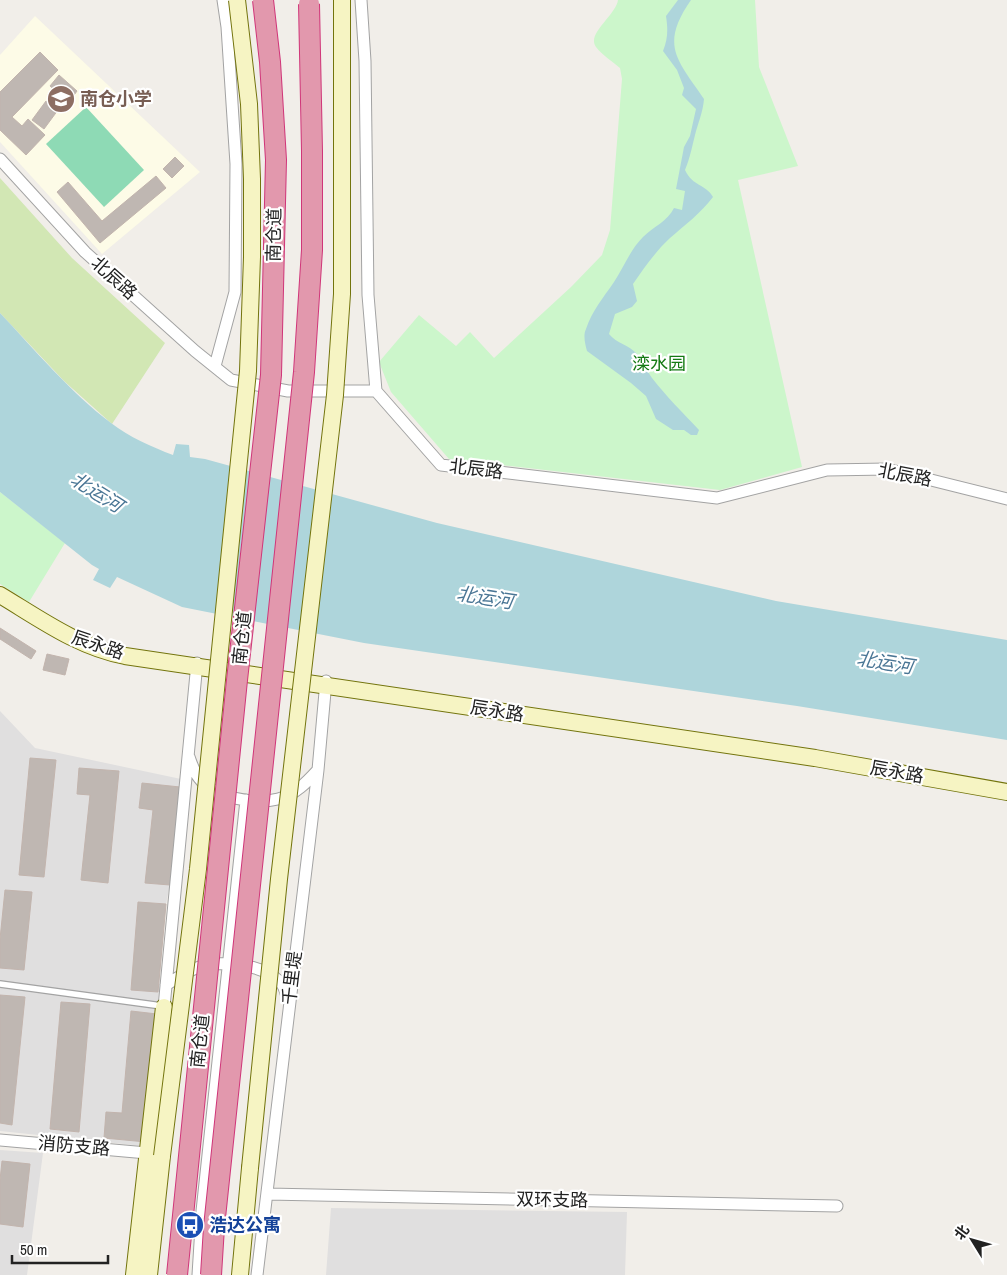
<svg xmlns="http://www.w3.org/2000/svg" width="1007" height="1275" font-family="'Archivo Narrow','Noto Sans SC',sans-serif">
<style>
.residential{fill:#e0dfdf}
.education{fill:#fdfbe7}
.grass{fill:#d2e7b4}
.park{fill:#ccf6cb}
.pitch{fill:#8edab5}
.water{fill:#aed5db}
.building{fill:#bfb7b2;stroke:#c2b4ad}
.lines{fill:none;stroke-linecap:round;stroke-linejoin:round}
.lane-casing{stroke:#a3a3a3;stroke-width:8}
.street-casing{stroke:#a3a3a3;stroke-width:13}
.secondary-casing{stroke:#73740d;stroke-width:18}
.lane{stroke:#fff;stroke-width:5.5}
.street{stroke:#fff;stroke-width:11}
.secondary{stroke:#f6f4c3;stroke-width:16}
.secondary-bridge-casing{stroke:#73740d;stroke-width:18;stroke-linecap:butt}
.highway-bridge-casing{stroke:#d03679;stroke-width:22;stroke-linecap:butt}
.secondary-bridge{stroke:#f6f4c3;stroke-width:16}
.highway-bridge{stroke:#e298ad;stroke-width:20}
.labels{text-anchor:middle;stroke-width:4.5;stroke-linejoin:round;paint-order:stroke}
.education-label{font-size:18px;font-weight:bold;fill:#785e54;stroke:#fff;text-anchor:start}
.street-label{font-size:18px;fill:#222;stroke:#fff}
.park-label{font-size:18px;fill:#157b14;stroke:#fff}
.transit-label{font-size:18px;font-weight:bold;fill:#164399;stroke:#fff;text-anchor:start}
.water-label{font-size:19px;font-style:italic;fill:#4a7695;stroke:#fff}
</style>
<rect width="100%" height="100%" fill="#f1eee9"/>
<path class="residential" d="M0,711L35,748L181,779L170,885L166,904L157,1014L143,1146L0,1131Z
M0,1150L43,1153L27,1275H0Z
M331,1208L627,1212L625,1275H326Z"/>
<path class="education" d="M35,16L200,172L102,254L0,142V55Z"/>
<path class="grass" d="M0,178L72,258L165,343L112,424L64,381L0,313Z"/>
<path class="park" d="M618,0H755L759,67L798,166L738,180L802,467L720,490L449,459L391,392L379,362L419,315L456,346L470,332L494,358L571,287L602,255L610,230L622,79L620,68C613,62 602,55 596,47C586,34 616,15 618,0Z
M0,492L65,543L29,602L0,584Z"/>
<path class="pitch" d="M86,107L144,170L104,207L46,144Z"/>
<path class="water" d="M678,0H691C659,46 678,60 704,99C703,112 698,123 695,135C692,147 690,158 685,170C693,187 706,184 713,197C701,213 685,225 670,238C656,251 644,268 633,284L637,301L632,307L615,314L609,334C616,343 629,345 637,354C642,361 646,370 652,378C666,396 683,413 699,430L697,435H691L684,430H673L656,419L646,396L631,383L587,351C585,344 583,335 586,329C592,311 603,298 614,282C624,267 630,250 643,237C653,227 668,221 674,208L682,210L685,191L676,189L684,147L690,136L696,109L682,95L684,88L677,70L663,51C668,39 668,29 666,16Z
M0,313C35,350 70,392 111,423C129,437 152,447 173,455L176,444L189,445L190,457L205,459L437,523L776,601L1007,640V740L797,706L364,643L182,607L117,577L110,588L93,580L99,569L92,565L0,492Z"/>
<path class="building" d="M40,52L58,70L12,117L22,126L28,119L45,135L26,155L0,130V92Z
M59,75L77,91L69,102L50,86Z
M46,101L58,110L44,129L32,120Z
M175,157L184,166L172,178L163,169Z
M156,176L166,188L100,243L57,192L68,182L102,221Z
M0,628L36,651L31,659L0,639Z
M47,654L69,659L65,675L43,670Z
M30,758L56,760L44,877L19,875Z
M79,768L119,771L108,883L81,880L90,795L77,794Z
M142,783L180,787L170,885L145,883L153,810L139,808Z
M5,890L32,892L24,970L0,968V939Z
M138,902L166,904L158,992L131,990Z
M0,995L25,997L12,1125L0,1123Z
M61,1002L90,1004L79,1132L50,1129Z
M131,1011L157,1014L146,1142L104,1138L106,1112L122,1113Z
M2,1161L30,1164L23,1227L0,1224V1180Z"/>
<g class="lines">
<defs>
<path id="lane" d="M0,984L162,1006"/>
<path id="street" d="M361,0L365,61L368,295L376,391
M0,159L85,252L195,351L231,380L288,391H376L441,465L717,498L827,470L887,469L1007,499
M215,366L235,292L236,164L227,27L223,0
M189,757C192,765 194,772 199,778C214,798 255,805 278,799C295,795 307,782 318,770
M166,985C175,979 184,973 194,969C218,959 261,963 280,982C285,986 286,994 288,1000
M164,1007L197,663
M0,1140L147,1153
M268,1194L837,1206
M198,1275L202,1211L246,800
M257,1275L318,770L326,681"/>
<path id="secondary" d="M0,595C40,619 78,647 125,656L815,758L1007,792
M134,1275L164,1007
M149,1275L162,1156
M240,1275L250,1168"/>
</defs>
<use href="#lane" class="lane-casing"/>
<use href="#street" class="street-casing"/>
<use href="#secondary" class="secondary-casing"/>
<use href="#lane" class="lane"/>
<use href="#street" class="street"/>
<use href="#secondary" class="secondary"/>
<defs>
<path id="secondary-bridge" d="M162,1156L198,869L248,371L252,257V179L249,104L237,0
M250,1168L279,879L335,395L342,294V0"/>
<path id="highway-bridge" d="M177,1275L237,680L271,375L276,160L270,62L263,0
M211,1275L214,1227L304,372L312,250V151L309,4"/>
</defs>
<use href="#secondary-bridge" class="secondary-bridge-casing"/>
<use href="#highway-bridge" class="highway-bridge-casing"/>
<use href="#secondary-bridge" class="secondary-bridge"/>
<use href="#highway-bridge" class="highway-bridge"/>
</g>
<defs>
<symbol id="school-disc" viewBox="-11 -11 22 22"><circle r="9.5" fill="#8d6e63" stroke="#fff"/><path d="M0-5L7-2L0 1L-7-2ZM-4 1L0 2.5L4 1V4Q0 6-4 4Z" fill="#fff"/></symbol>
<symbol id="bus-disc" viewBox="-11 -11 22 22"><circle r="9.5" fill="#1a4fb4" stroke="#fff"/><path d="M-5-6H5V4H4V6H2V4H-2V6H-4V4H-5ZM-3.5-4V0h7V-4ZM-3.5 1.2v1.5H-2V1.2ZM2 1.2v1.5H3.5V1.2Z" fill="#fff"/></symbol>
</defs>
<g fill-rule="evenodd">
<use href="#school-disc" x="45" y="83" width="32" height="32"/>
<use href="#bus-disc" x="174" y="1209" width="32" height="32"/>
</g>
<g class="labels">
<g class="education-label">
<text x="80" y="105">南仓小学</text>
</g>
<g class="street-label">
<text transform="translate(274 235) rotate(-89)" y="6">南仓道</text>
<text transform="translate(114 278) rotate(42)" y="6">北辰路</text>
<text transform="translate(476 469) rotate(7)" y="6">北辰路</text>
<text transform="translate(905 475) rotate(11)" y="6">北辰路</text>
<text transform="translate(242 638) rotate(-84)" y="6">南仓道</text>
<text transform="translate(98 645) rotate(19)" y="6">辰永路</text>
<text transform="translate(497 711) rotate(9)" y="6">辰永路</text>
<text transform="translate(897 772) rotate(10)" y="6">辰永路</text>
<text transform="translate(292 978) rotate(-83)" y="6">千里堤</text>
<text transform="translate(200 1041) rotate(-84)" y="6">南仓道</text>
<text transform="translate(74 1146) rotate(5)" y="6">消防支路</text>
<text transform="translate(552 1200) rotate(1)" y="6">双环支路</text>
</g>
<g class="park-label">
<text x="659" y="370">滦水园</text>
</g>
<g class="transit-label">
<text x="209" y="1231">浩达公寓</text>
</g>
<g class="water-label">
<text transform="translate(97 492) rotate(32)" y="7">北运河</text>
<text transform="translate(485 597) rotate(9)" y="7">北运河</text>
<text transform="translate(885 662) rotate(9)" y="7">北运河</text>
</g>
</g>
<g transform="translate(972 1240) rotate(307)" stroke="#ffffff" stroke-width="4" paint-order="stroke">
<path d="M0-4L9 19L0 12L-9 19Z" fill="#222222"/>
<text y="-8" font-size="14" font-weight="bold" text-anchor="middle" fill="#222222">北</text>
</g>
<path d="M12 1255v8h96v-8" fill="none" stroke="#222222" stroke-width="2.5"/>
<text x="20" y="1255" font-size="15" fill="#222222" stroke="#ffffff" stroke-width="4" paint-order="stroke">50 m</text>
</svg>
